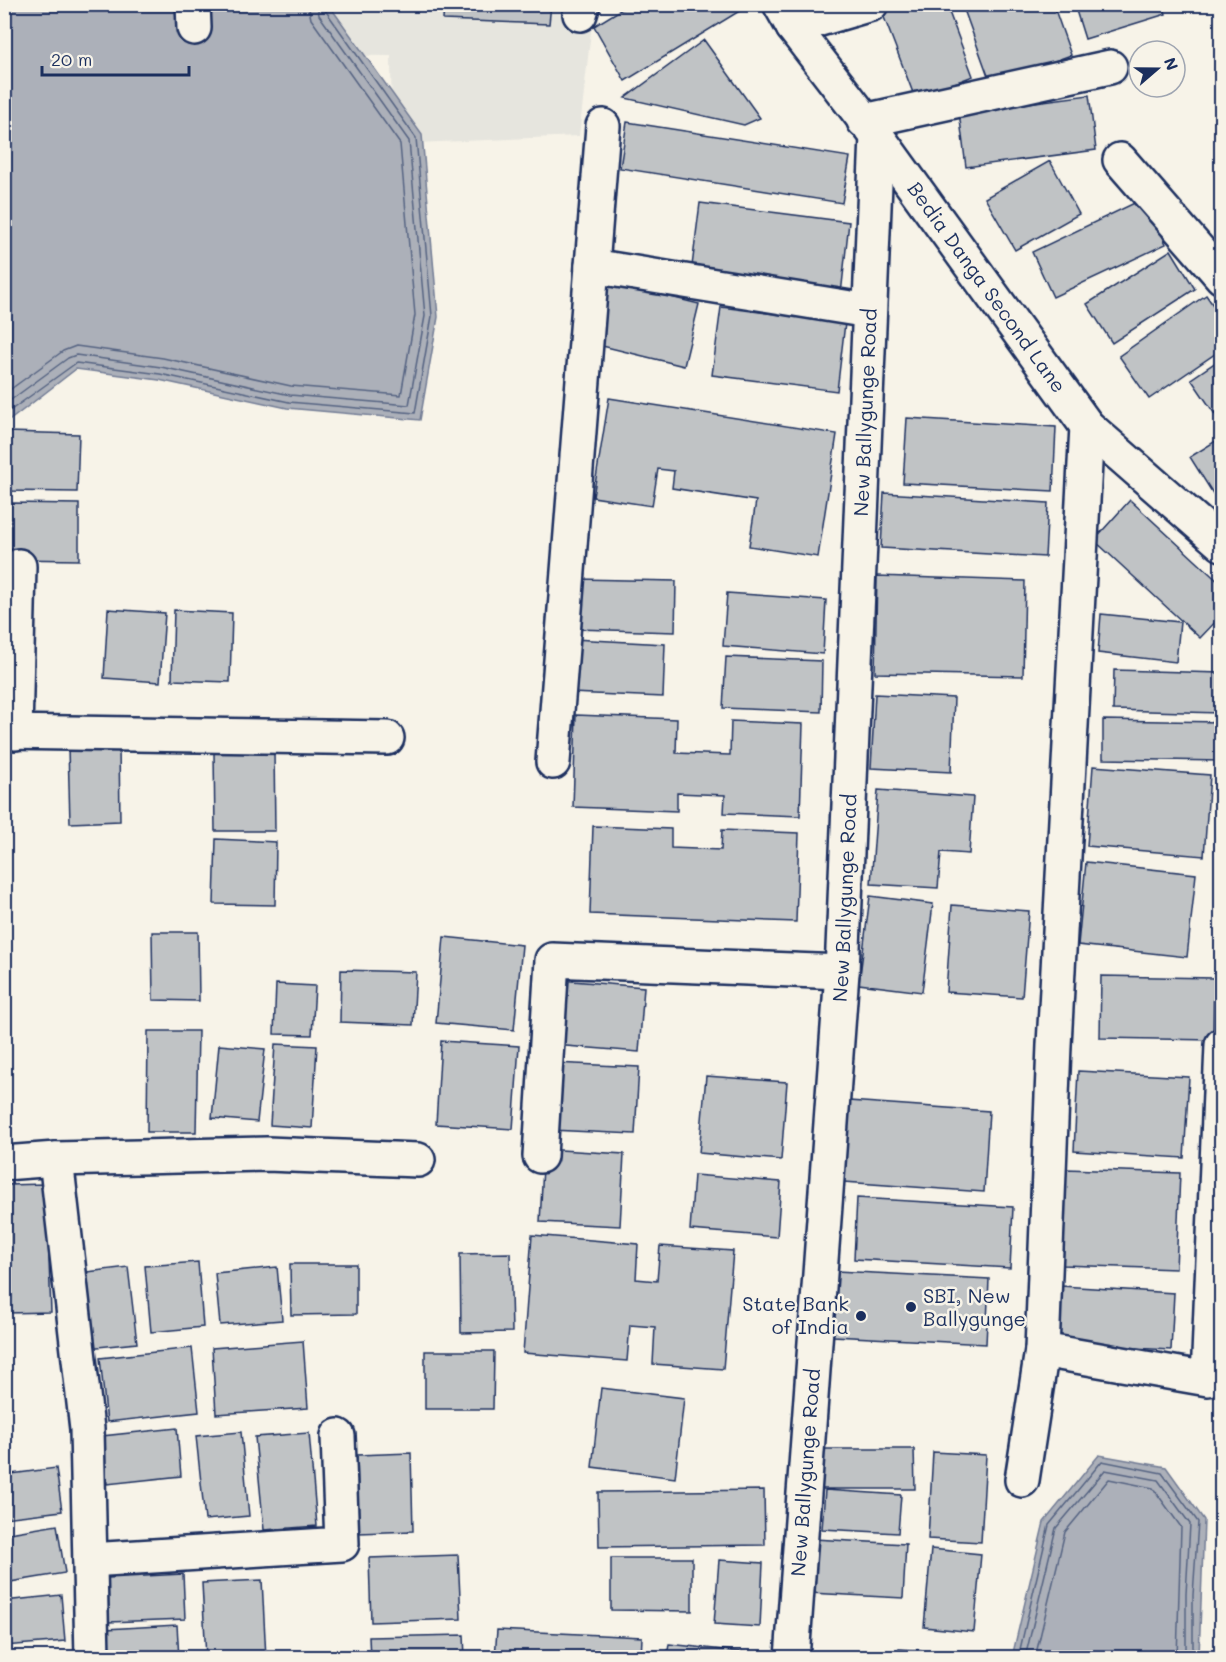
<svg xmlns="http://www.w3.org/2000/svg" width="1226" height="1662" font-family="Mali,sans-serif">
<style>
.built{fill:#e6e5de}
.water{fill:#acb0b9;stroke:#727c95;stroke-width:1.5}
.lines{fill:none;stroke-linecap:round;stroke-linejoin:round}
.shore{stroke:#556382;stroke-width:1.5}
.building{fill:#c0c3c5;stroke:#1b2f5e;stroke-width:1.5}
.minor-casing{stroke:#1b2f5e;stroke-width:38}
.minor{stroke:#f7f3e8;stroke-width:33}
.poi-dot{fill:#1b2f5e;stroke:#f7f3e8;stroke-width:2}
.labels{text-anchor:middle;stroke-width:5;stroke-linejoin:round;paint-order:stroke}
.street-label{font-size:20px;fill:#1b2f5e;stroke:#f7f3e8}
.poi-label{font-size:20px;fill:#1b2f5e;stroke:#f7f3e8;text-anchor:start}
</style>
<rect width="100%" height="100%" fill="#f7f3e8"/>
<filter id="ink" filterUnits="userSpaceOnUse"><feTurbulence type="fractalNoise" baseFrequency=".0167" numOctaves="2"/><feDisplacementMap in="SourceGraphic" scale="12" xChannelSelector="R" yChannelSelector="G"/><feConvolveMatrix kernelMatrix="1 2 1 2 8 2 1 2 1" color-interpolation-filters="sRGB"/></filter>
<g filter="url(#ink)">
<path class="built" d="M5,5H594L579,136L392,144L391,56L252,54Z"/>
<path class="water" d="M5,5H329L422,135L438,317L420,420L287,408L159,380L76,369L5,424Z
M1099,1455L1166,1467L1204,1520L1199,1657H1012L1044,1522Z"/>
<g class="lines">
<path class="shore" d="M4,394L63,351L76,346L163,358L291,386L401,395L415,315L400,144L311,19L308,4
M4,405L68,358L76,355L161,367L290,395L409,405L425,316L409,141L319,15L317,4
M4,415L76,363L160,374L289,402L415,413L432,316L416,138L325,10L324,4
M1018,1658L1049,1525L1102,1461L1162,1473L1198,1522L1193,1595V1658
M1025,1658L1056,1528L1105,1470L1158,1480L1190,1524L1186,1594V1658
M1035,1658L1065,1532L1109,1479L1153,1488L1181,1527L1177,1658"/>
</g>
<path class="building" d="M444,4H551L549,24L443,20Z
M630,4H751L625,81L594,26Z
M902,4H946L973,76L915,98L882,12Z
M962,4H1053L1071,55L991,84Z
M1074,4H1163L1166,14L1085,39Z
M704,40L760,118L744,125L625,98Z
M1089,95L1096,150L966,167L959,112Z
M627,122L850,157L842,203L620,168Z
M1050,161L1079,214L1015,250L985,198Z
M1145,198L1166,244L1053,297L1032,252Z
M700,203L849,222L841,294L691,274Z
M1171,250L1195,289L1112,343L1087,304Z
M609,282L699,304L684,366L594,344Z
M1206,295L1222,318V349L1149,399L1119,356Z
M721,307L845,323L837,391L712,375Z
M1222,358V419L1219,420L1191,379Z
M609,398L837,434L818,557L749,546L756,501L672,488L674,471L658,469L652,506L593,497Z
M907,418L1056,427L1053,491L903,483Z
M7,432L79,434L77,492L6,491Z
M1222,437V497L1217,500L1190,457Z
M884,493L1048,503L1045,557L881,548Z
M1130,500L1222,585V615L1200,638L1094,540Z
M10,503L79,504V560L10,559Z
M877,576L1025,581L1023,676L875,673Z
M577,579L676,581L675,632L576,629Z
M727,593L826,600L823,654L723,646Z
M108,609L165,613L160,682L104,678Z
M174,610L232,613L230,682L172,680Z
M1101,614L1180,622L1176,662L1098,653Z
M573,639L665,644L663,697L571,693Z
M726,657L822,661L821,712L723,708Z
M1114,670L1221,673L1220,713L1113,710Z
M875,694L954,698L951,772L871,768Z
M576,715L677,719L676,753L730,755L731,721L803,724L800,816L724,813L725,795L677,793V811L573,807Z
M1103,720L1222,722V761L1103,759Z
M119,746L120,821L70,823L68,747Z
M214,751H274L275,831H215Z
M1093,766L1210,775L1204,856L1087,846Z
M878,790L973,797L969,854L941,852L938,888L871,884Z
M593,826L671,829V848L721,850L722,830L799,833L796,922L590,914Z
M216,839L276,842L275,905L214,904Z
M1086,862L1196,874L1187,957L1078,945Z
M870,896L933,904L922,992L859,984Z
M952,905L1029,911L1022,997L946,992Z
M152,932H198L199,1001L153,1000Z
M444,937L522,945L514,1030L436,1023Z
M341,970L416,972L413,1025L340,1022Z
M1101,976L1214,978L1213,1040L1100,1038Z
M560,980L644,987L639,1052L554,1045Z
M276,984L315,986L312,1035L274,1034Z
M148,1031H198L196,1132H147Z
M441,1041L519,1046L513,1129L436,1124Z
M275,1044L317,1046L312,1128L270,1125Z
M219,1045L265,1049L257,1122L212,1118Z
M554,1063L639,1067L635,1134L551,1130Z
M1078,1071L1189,1077L1184,1158L1074,1151Z
M706,1076L787,1082L781,1160L699,1153Z
M849,1101L989,1111L984,1192L844,1182Z
M544,1149L624,1154L620,1226L540,1222Z
M1066,1169L1180,1173L1176,1269L1063,1265Z
M694,1175L781,1182L777,1237L690,1230Z
M46,1184L51,1312L7,1313L4,1185Z
M857,1198L1013,1207L1010,1268L854,1259Z
M532,1235L638,1244L636,1279L657,1281L660,1246L733,1251L723,1369L653,1364L655,1327L630,1325L627,1361L523,1353Z
M510,1253L512,1332L461,1333L460,1254Z
M198,1262L203,1327L151,1332L145,1266Z
M290,1264H356V1314L291,1315Z
M128,1267L137,1343L88,1348L79,1273Z
M277,1267L282,1320L220,1325L215,1273Z
M836,1271L989,1279L986,1344L833,1336Z
M1061,1286L1174,1293L1171,1350L1058,1344Z
M303,1341L308,1408L216,1414L212,1348Z
M192,1348L199,1412L107,1422L100,1358Z
M425,1351H494L493,1409H425Z
M601,1388L684,1398L675,1478L592,1467Z
M177,1428L181,1476L107,1484L102,1436Z
M241,1432L249,1516L205,1520L196,1436Z
M309,1433L317,1526L264,1530L255,1437Z
M820,1449H914L915,1489H821Z
M933,1452L986,1455L981,1542L928,1539Z
M411,1453L413,1531L359,1533L357,1455Z
M56,1468L62,1511L4,1518V1475Z
M764,1490L765,1545L599,1547L598,1492Z
M825,1490L901,1495L898,1533L822,1529Z
M57,1525L65,1573L4,1583V1534Z
M813,1539L906,1544L903,1598L810,1593Z
M931,1549L981,1554L974,1632L924,1627Z
M458,1555L461,1619L371,1622L369,1558Z
M611,1558H692V1611L611,1610Z
M719,1560L763,1563L760,1627L714,1624Z
M183,1574L185,1619L109,1622L108,1578Z
M262,1580L266,1658H206L202,1583Z
M61,1595L65,1641L4,1646V1601Z
M177,1625L179,1658H107L106,1629Z
M497,1630L642,1637L641,1658H495Z
M464,1635L465,1658H370L369,1637Z
M669,1644L750,1653L749,1658H667Z
M899,1649L969,1654V1658H898Z
M809,1653L862,1658H808Z"/>
<g class="lines">
<defs>
<g id="minor">
<path d="M193,4L194,28"/>
<path id="s1" d="M780,4L793,27L877,136L1087,426L1222,544"/>
<path d="M580,14L583,4"/>
<path d="M793,27L871,4"/>
<path d="M864,121L1110,67"/>
<path d="M1120,160L1222,277"/>
<path d="M592,266L869,311"/>
<path d="M4,732L387,738"/>
<path d="M15,733L19,566"/>
<path d="M553,762L603,126"/>
<path d="M540,1156L552,960L842,972"/>
<path d="M56,1159L267,1154L418,1160"/>
<path d="M4,1163L56,1159L87,1429L92,1658"/>
<path d="M1042,1350L1208,1379L1222,1045"/>
<path d="M1022,1480L1042,1350L1054,1045L1087,426"/>
<path d="M90,1560L342,1544L338,1436"/>
<path id="s2" d="M792,1658L842,972L877,136"/>
</g>
</defs>
<use href="#minor" class="minor-casing"/>
<use href="#minor" class="minor"/>
</g>
</g>
<g class="poi-dot">
<circle cx="911" cy="1307" r="6"/>
<circle cx="861" cy="1316" r="6"/>
</g>
<g class="labels">
<g class="street-label">
<text dy="7" stroke="none"><textPath href="#s1" startOffset="351">Bedia Danga Second Lane</textPath></text>
<text dy="7" stroke="none"><textPath href="#s2" startOffset="1248">New Ballygunge Road</textPath></text>
<text dy="7" stroke="none"><textPath href="#s2" startOffset="762">New Ballygunge Road</textPath></text>
<text dy="7" stroke="none"><textPath href="#s2" startOffset="186">New Ballygunge Road</textPath></text>
</g>
<g class="poi-label">
<text x="923" y="1303">SBI, New<tspan x="923" dy="23">Ballygunge</tspan></text>
<text x="849" y="1311" text-anchor="end">State Bank<tspan x="849" dy="23">of India</tspan></text>
</g>
</g>
<rect width="1226" height="1662" fill="none" stroke="#f7f3e8" stroke-width="24"/>
<rect x="12" y="12" width="1202" height="1638" fill="none" stroke="#1b2f5e" stroke-width="2" filter="url(#ink)"/>
<g transform="translate(1157 69) rotate(70)"><circle r="28" fill="#f7f3e8" stroke="#9fa5b1" stroke-width="1.5"/>
<path d="M0-4.5L10 22L0 15L-10 22Z" fill="#1b2f5e"/>
<text y="-9" font-size="16" font-weight="bold" text-anchor="middle" fill="#1b2f5e">N</text>
</g>
<path d="M42 66v9h147v-9" fill="none" stroke="#1b2f5e" stroke-width="3"/>
<text x="51" y="66" font-size="18" fill="#1b2f5e" stroke="#f7f3e8" stroke-width="4.5" paint-order="stroke">20 m</text>
</svg>
